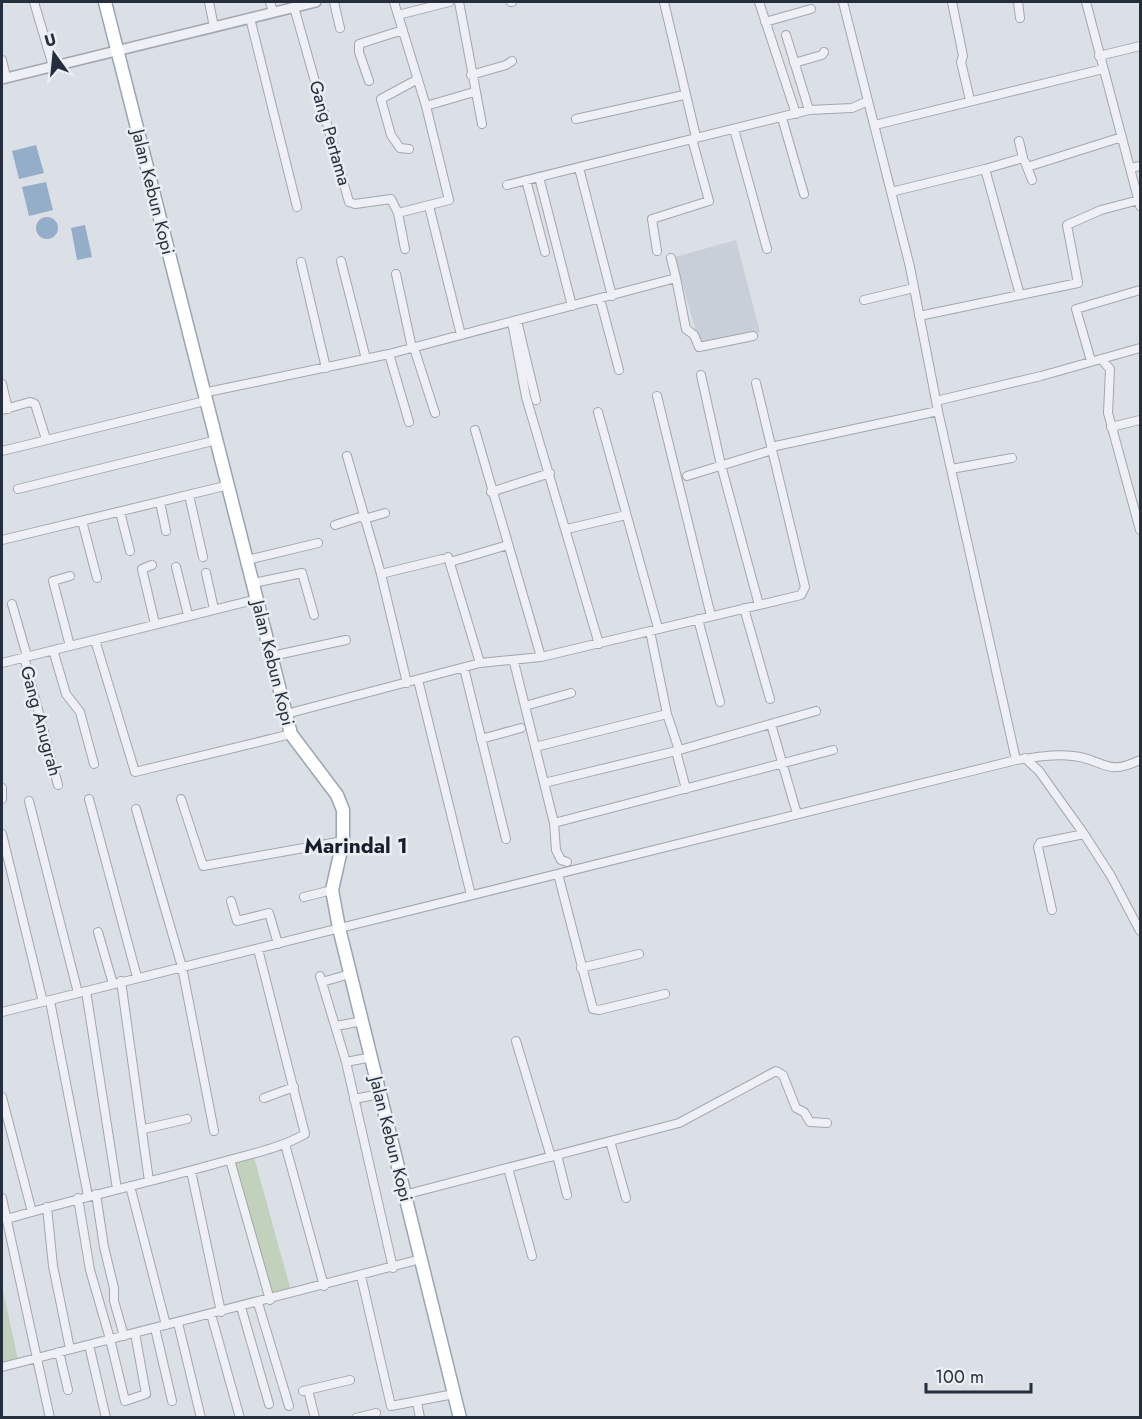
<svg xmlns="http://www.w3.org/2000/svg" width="1142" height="1419" font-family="Jost,sans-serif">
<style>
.built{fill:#c9cfd8}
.green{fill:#c1d1bc}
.water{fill:#94adc8}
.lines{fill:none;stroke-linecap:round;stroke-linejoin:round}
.minor-casing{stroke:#a1a7b0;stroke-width:10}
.tertiary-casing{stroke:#a1a7b0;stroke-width:12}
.primary-casing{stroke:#9aa4b2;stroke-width:15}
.minor{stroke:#eef0f5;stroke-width:8}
.tertiary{stroke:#eef0f5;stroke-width:9}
.primary{stroke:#fff;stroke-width:12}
.labels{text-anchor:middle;stroke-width:5;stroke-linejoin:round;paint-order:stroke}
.street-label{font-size:18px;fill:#252e3d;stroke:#ebeff4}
.quarter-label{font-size:21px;font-weight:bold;fill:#171f2d;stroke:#ebeff4}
</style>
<rect width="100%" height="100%" fill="#dbe0e6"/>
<path class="built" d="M736,240L760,332L700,346L675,257Z"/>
<path class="green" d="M254,1157L291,1291L273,1296L235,1162Z
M2,1286L18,1360L2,1364Z"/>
<path class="water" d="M36,145L44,173L19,179L12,151Z
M46,182L53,210L29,216L22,187Z
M36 228a11 11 0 1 1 22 0a11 11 0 1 1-22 0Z
M85,225L92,257L77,260L71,228Z"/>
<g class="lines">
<defs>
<path id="minor" d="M34,2L53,66
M209,2L214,27
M270,2L273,11
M334,2L340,28
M394,2L426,106L449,200L398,213
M459,2L482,124
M511,2H512
M664,2L696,137
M759,2L796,114
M843,2L910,267L938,411L1016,760
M952,2L963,56L961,62L970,100
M1018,2L1020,18
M1086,2L1140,206
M294,7L349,202L355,204L391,199L398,213L405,249
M398,15L449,2
M250,18L297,207
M765,22L811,9
M786,35L809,110
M1099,56L1140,46
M2,60L6,77
M794,63L822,55L824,52
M471,75L506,65L512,61
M369,81L359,52V44L403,30
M426,106L474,92
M782,118L804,194
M576,119L684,95
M875,125L1103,69
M734,129L767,249
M409,149L400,148L391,135L381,99L418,79
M1025,162L1032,180
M1027,167L1122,137
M579,168L612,296
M1130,168L1140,166
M985,169L1023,158L1019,141
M539,177L572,306
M526,180L545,252
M507,185L809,110L852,108L868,101
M891,192L985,169L1020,295
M429,206L461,335
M657,251L652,219L709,201L692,139
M341,261L366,359
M301,262L326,368
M396,274L412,348
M676,278L686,329L694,335L699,347L753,336
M600,299L619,370
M864,300L914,288
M919,316L1078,283L1067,225L1101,210L1139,200
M517,321L536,400
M512,322L526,397L599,644
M414,348L435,413
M389,354L409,422
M1101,359L1110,369L1108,413L1140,530
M1091,361L1076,309L1140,290
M701,375L721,465L759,605
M2,384L8,409
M203,393L389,354L676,278L671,258
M657,396L711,616
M936,401L1041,376L1140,348
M2,410L30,402L35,404L46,439
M598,412L658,628
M1111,427L1140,420
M475,430L541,657
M771,447L938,411
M2,451L205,401
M347,456L381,574L407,683
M951,469L1012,458
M687,476L772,450
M18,489L217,440
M491,492L550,473
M189,495L203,557
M160,502L166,531
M120,512L130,551
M364,519L385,513
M82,521L97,578
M335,525L363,516
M567,529L626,515
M2,540L229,485
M448,557L480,663
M247,560L318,543
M450,562L508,545
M152,565L142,569L155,624
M176,567L188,615
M206,573L214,609
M381,574L442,559
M70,576L53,581L70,646
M253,583L302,573L314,615
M12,604L27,656
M744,608L770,699
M698,619L720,702
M650,631L667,714L679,750
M95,640L135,772L291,734
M53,650L66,694L80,712L94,764
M272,656L346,640
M24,657L58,785
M514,662L554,823L556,850L561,860L567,862
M2,663L257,599
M464,668L506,839
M418,680L471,895
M525,706L571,693
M286,714L480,663L541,657L801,595L805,587L756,383
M771,724L797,814
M481,739L521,728
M535,747L667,714
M676,751L686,789
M1025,758L1039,771L1084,834L1040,843L1038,847L1052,910
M544,783L676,751L816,711
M2,788V799
M89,799L137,977
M181,799L203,866L343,841
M29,801L78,993
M136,809L182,967L214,1131
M554,823L833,750
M2,834L43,1002
M1084,834L1111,876L1140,931
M558,874L593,1009L599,1010L665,994
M304,897L332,890
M231,901L237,921L269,913L278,944
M98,932L113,984
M581,968L639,954
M320,976L346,1062L393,1268
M121,981L149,1181
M322,982L350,974
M86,991L117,1189
M50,1001L88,1196
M2,1012L1016,760C1035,757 1054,754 1073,756C1104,759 1105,777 1140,760
M336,1026L363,1021
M516,1041L551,1157
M346,1062L372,1057
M2,1097L32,1212
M264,1098L294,1087
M354,1099L380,1094
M144,1129L187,1119
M610,1141L626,1198
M285,1144L324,1286
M557,1155L567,1195
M230,1160L270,1300
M508,1168L532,1256
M191,1171L221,1312
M130,1186L166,1325
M96,1194L104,1247L114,1288V1301L124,1336
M404,1195L679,1123L776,1071L783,1075L796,1108L804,1112L810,1122L827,1123
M2,1198L50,1418
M78,1198L90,1270L110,1339L125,1401L146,1394L135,1333
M47,1207L53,1266L70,1349
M7,1219C77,1198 148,1183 218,1163C246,1155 279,1149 305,1134L258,949
M361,1276L391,1406L454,1394
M258,1303L289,1406
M241,1307L269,1404
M211,1314L240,1418
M178,1323L201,1418
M155,1328L172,1401
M89,1345L106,1418
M59,1352L68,1390
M2,1367L421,1259
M308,1390L315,1418
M303,1391L350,1380
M417,1402L420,1418
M356,1418L376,1413"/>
<path id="tertiary" d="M2,79L316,2"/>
<path id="primary" d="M105,2L291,734L337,795L343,810V841L332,890L339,928L460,1418"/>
</defs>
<use href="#minor" class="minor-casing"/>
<use href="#tertiary" class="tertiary-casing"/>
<use href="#primary" class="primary-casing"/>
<use href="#minor" class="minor"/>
<use href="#tertiary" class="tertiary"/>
<use href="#primary" class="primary"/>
</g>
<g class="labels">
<g class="street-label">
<text transform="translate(330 133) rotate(74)" y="6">Gang Pertama</text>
<text transform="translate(153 192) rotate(76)" y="6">Jalan Kebun Kopi</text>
<text transform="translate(273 663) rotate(76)" y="6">Jalan Kebun Kopi</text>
<text transform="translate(41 721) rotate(75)" y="6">Gang Anugrah</text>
<text transform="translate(391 1139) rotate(76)" y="6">Jalan Kebun Kopi</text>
</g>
<g class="quarter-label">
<text x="356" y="853">Marindal 1</text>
</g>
</g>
<rect width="1142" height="1419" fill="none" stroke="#252e3d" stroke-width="6"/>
<g transform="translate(54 54) rotate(345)" stroke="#ebeff4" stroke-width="4.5" paint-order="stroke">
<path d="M0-4.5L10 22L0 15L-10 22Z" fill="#252e3d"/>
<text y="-9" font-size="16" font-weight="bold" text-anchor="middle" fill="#252e3d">U</text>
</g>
<path d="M926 1383v9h105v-9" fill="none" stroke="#252e3d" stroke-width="3"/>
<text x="935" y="1383" font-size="18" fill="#252e3d" stroke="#ebeff4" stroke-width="4.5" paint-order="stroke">100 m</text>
</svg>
